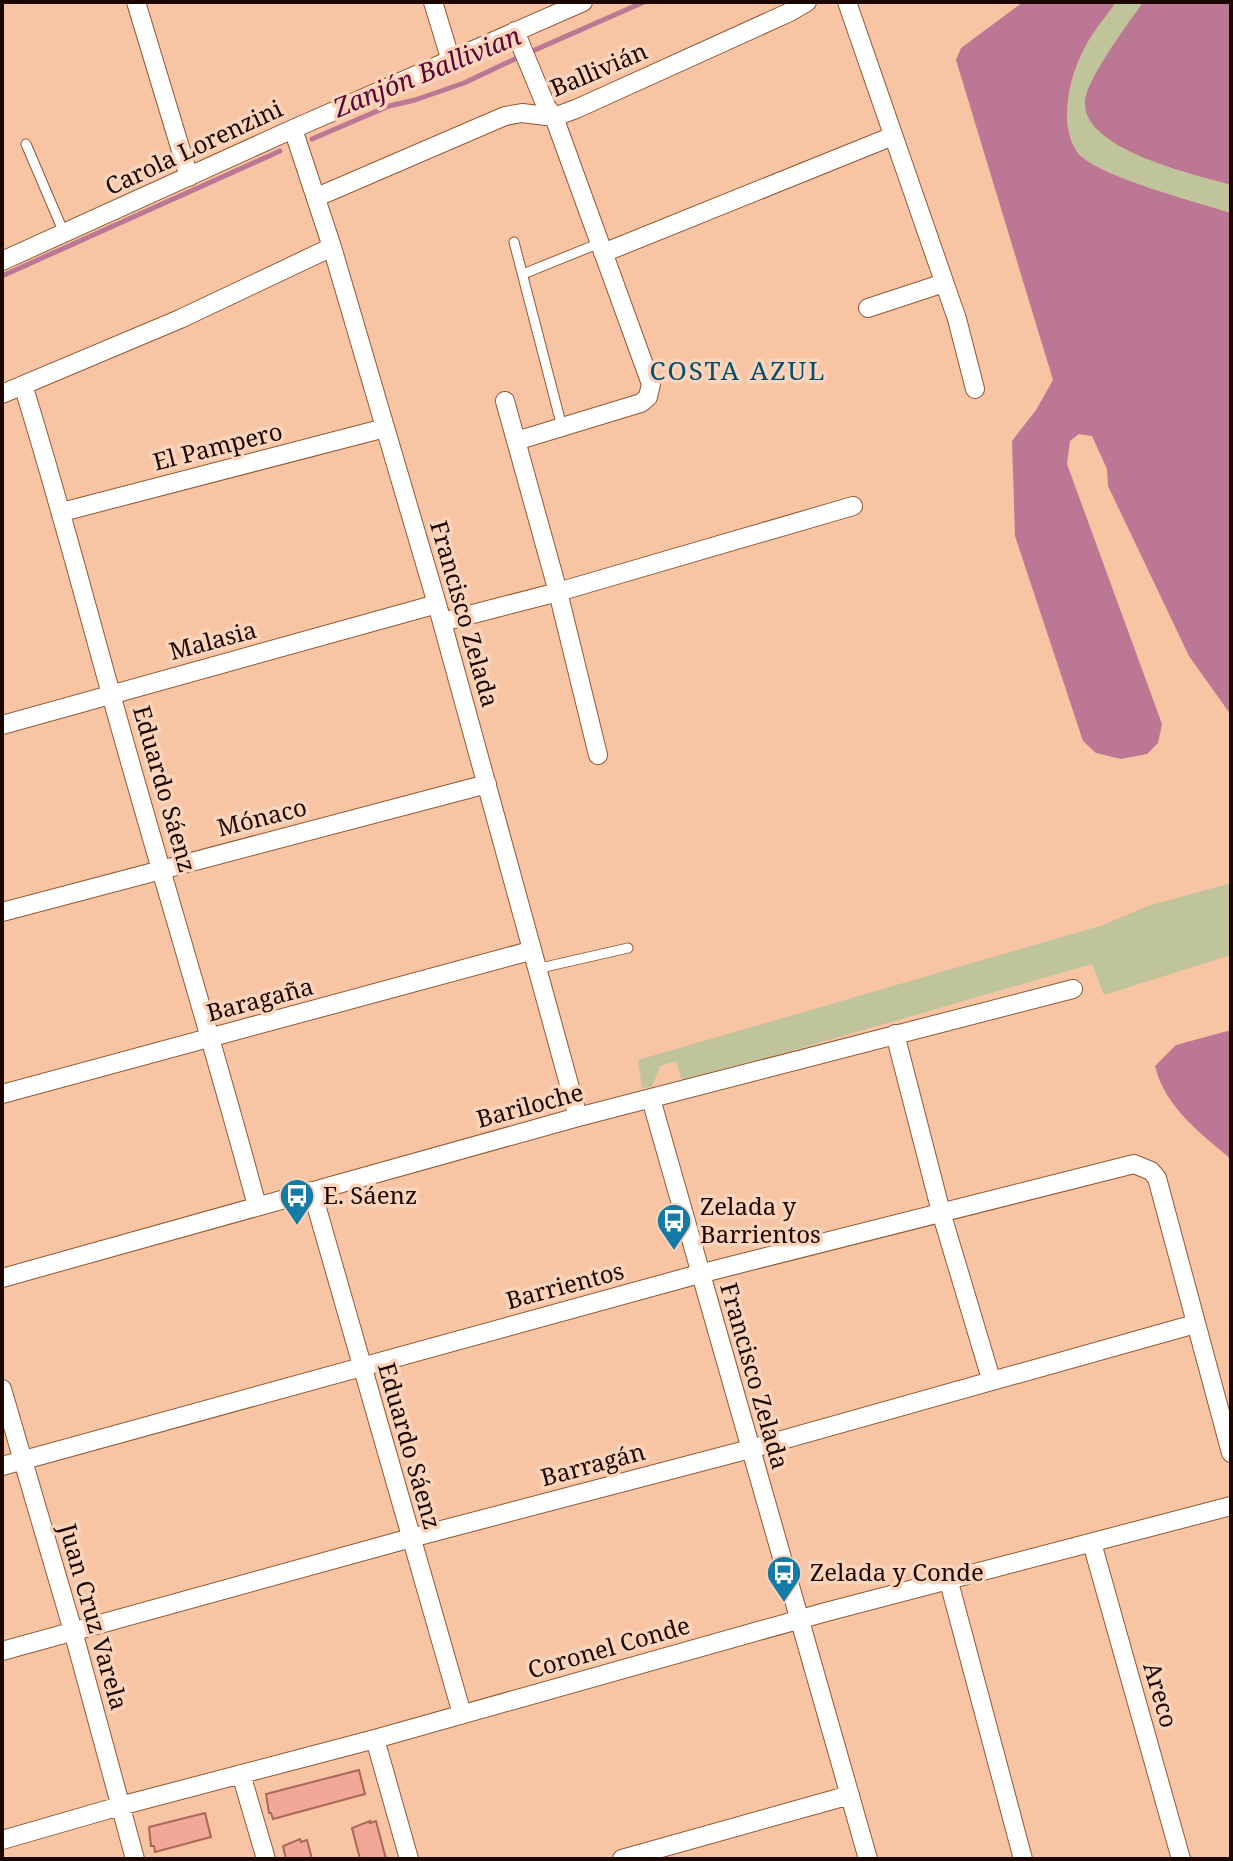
<svg xmlns="http://www.w3.org/2000/svg" width="1233" height="1861" font-family="'Noto Serif',serif">
<style>
.green{fill:#c0c49b}
.water{fill:#bc7794}
.lines{fill:none;stroke-linecap:round;stroke-linejoin:round}
.stream{stroke:#bc7794;stroke-width:5}
.building{fill:#f1a897;stroke:#ab6758;stroke-width:2}
.lane-casing{stroke:#915933;stroke-width:11}
.street-casing{stroke:#915933;stroke-width:20}
.lane{stroke:#fff;stroke-width:9}
.street{stroke:#fff;stroke-width:18}
.labels{text-anchor:middle;stroke-width:7;stroke-linejoin:round;paint-order:stroke}
.street-label{font-size:24px;fill:#1c0700;stroke:#fbd4bc}
.poi-label{font-size:24px;fill:#1c0700;stroke:#fbd4bc;text-anchor:start}
.water-label{font-size:26px;font-style:italic;fill:#5b0536;stroke:#fbd4bc}
.neighbourhood-label{font-size:26px;letter-spacing:2px;fill:#054d6b;stroke:#fbd4bc}
</style>
<rect width="100%" height="100%" fill="#f7c4a4"/>
<path class="green" d="M1116,2H1143L1098,69L1180,171L1231,185V213C1200,203 1096,176 1078,153C1058,127 1069,80 1082,53C1090,35 1105,18 1116,2Z
M1231,883V955L1104,995L1092,964L683,1082L676,1061L660,1066L652,1087L642,1088L638,1060L1103,925L1148,906Z"/>
<path class="water" d="M1023,2H1116C1105,18 1090,35 1082,53C1069,79 1058,127 1078,153C1096,176 1200,203 1231,213V715L1189,656L1108,486L1107,469L1092,436L1079,434L1070,441L1067,464L1162,724L1158,743L1147,754L1121,759L1096,753L1083,741L1015,536L1012,441L1036,410L1053,380L956,60L961,48Z
M1143,2H1231V185C1196,175 1082,150 1085,102C1086,79 1129,23 1143,2Z
M1231,1030V1159C1200,1133 1165,1107 1155,1066L1176,1045Z"/>
<g class="lines">
<path class="stream" d="M528,53L644,2
M312,139L389,106L415,100L464,83L519,57
M2,276L280,151"/>
</g>
<path class="building" d="M359,1770L365,1794L273,1819L271,1813H269L266,1794Z
M205,1813L211,1837L155,1852L154,1846H151L149,1827Z
M370,1821V1823L376,1821L386,1859H360L352,1828Z
M300,1839L301,1842L307,1840L312,1859H286L283,1846Z"/>
<g class="lines">
<defs>
<path id="lane" d="M26,144L64,233
M514,242L562,427
M523,274L600,243
M536,969L628,948"/>
<path id="street" d="M136,2L189,177
M433,2L451,61
M847,2L957,319L975,389
M515,31L546,106L554,117L651,384L648,397L641,403L516,441
M293,129L332,247L437,604L578,1117
M317,197L505,116L522,113L554,117L576,109L790,12L807,2
M603,253L893,136
M2,261L293,129L583,2
M868,308L944,283
M23,385C55,487 82,590 111,694C158,865 211,1034 257,1206
M2,394L180,319L332,247
M505,401L558,592L598,755
M62,512L385,428
M442,622L558,592L853,506
M2,725L437,604
M2,912L487,784
M895,1034L941,1212L991,1379
M2,1094L530,951
M651,1099L868,1859
M312,1191L462,1714
M2,1278L578,1117L1073,989
M2,1389L73,1631L135,1859
M2,1466L699,1274L1134,1164L1151,1171L1157,1178L1231,1453
M1092,1543L1181,1859
M949,1582L1023,1859
M2,1651L411,1538L750,1449L1195,1324
M375,1739L409,1859
M241,1774L266,1859
M2,1840L120,1806L375,1739L826,1612L1231,1506
M622,1859L850,1795"/>
</defs>
<use href="#lane" class="lane-casing"/>
<use href="#street" class="street-casing"/>
<use href="#lane" class="lane"/>
<use href="#street" class="street"/>
</g>
<defs>
<symbol id="bus-pin" viewBox="-11 -11 22 30"><path d="M0 17L-7.5 6A9.5 9.5 0 1 1 7.5 6Z" fill="#147ba6" stroke="#fbd4bc"/><path d="M-5-6H5V4H4V6H2V4H-2V6H-4V4H-5ZM-3.5-4V0h7V-4ZM-3.5 1.2v1.5H-2V1.2ZM2 1.2v1.5H3.5V1.2Z" fill="#fff"/></symbol>
</defs>
<g fill-rule="evenodd">
<use href="#bus-pin" x="277" y="1176" width="40" height="54"/>
<use href="#bus-pin" x="654" y="1201" width="40" height="54"/>
<use href="#bus-pin" x="764" y="1553" width="40" height="54"/>
</g>
<g class="labels">
<g class="street-label">
<text transform="translate(599 70) rotate(-23)" y="8">Ballivián</text>
<text transform="translate(194 148) rotate(-25)" y="8">Carola Lorenzini</text>
<text transform="translate(218 447) rotate(-14)" y="8">El Pampero</text>
<text transform="translate(464 614) rotate(74)" y="8">Francisco Zelada</text>
<text transform="translate(213 641) rotate(-15)" y="8">Malasia</text>
<text transform="translate(164 789) rotate(74)" y="8">Eduardo Sáenz</text>
<text transform="translate(262 818) rotate(-14)" y="8">Mónaco</text>
<text transform="translate(260 1000) rotate(-15)" y="8">Baragaña</text>
<text transform="translate(530 1106) rotate(-15)" y="8">Bariloche</text>
<text transform="translate(565 1286) rotate(-15)" y="8">Barrientos</text>
<text transform="translate(754 1376) rotate(74)" y="8">Francisco Zelada</text>
<text transform="translate(409 1446) rotate(74)" y="8">Eduardo Sáenz</text>
<text transform="translate(593 1465) rotate(-15)" y="8">Barragán</text>
<text transform="translate(93 1617) rotate(74)" y="8">Juan Cruz Varela</text>
<text transform="translate(609 1648) rotate(-16)" y="8">Coronel Conde</text>
<text transform="translate(1160 1695) rotate(74)" y="8">Areco</text>
</g>
<g class="poi-label">
<text x="323" y="1204">E. Sáenz</text>
<text x="700" y="1215">Zelada y<tspan x="700" dy="28">Barrientos</tspan></text>
<text x="810" y="1581">Zelada y Conde</text>
</g>
<g class="water-label">
<text transform="translate(427 72) rotate(-22)" y="9">Zanjón Ballivian</text>
</g>
<g class="neighbourhood-label">
<text x="738" y="380">COSTA AZUL</text>
</g>
</g>
<rect width="1233" height="1861" fill="none" stroke="#1c0700" stroke-width="8"/>
</svg>
